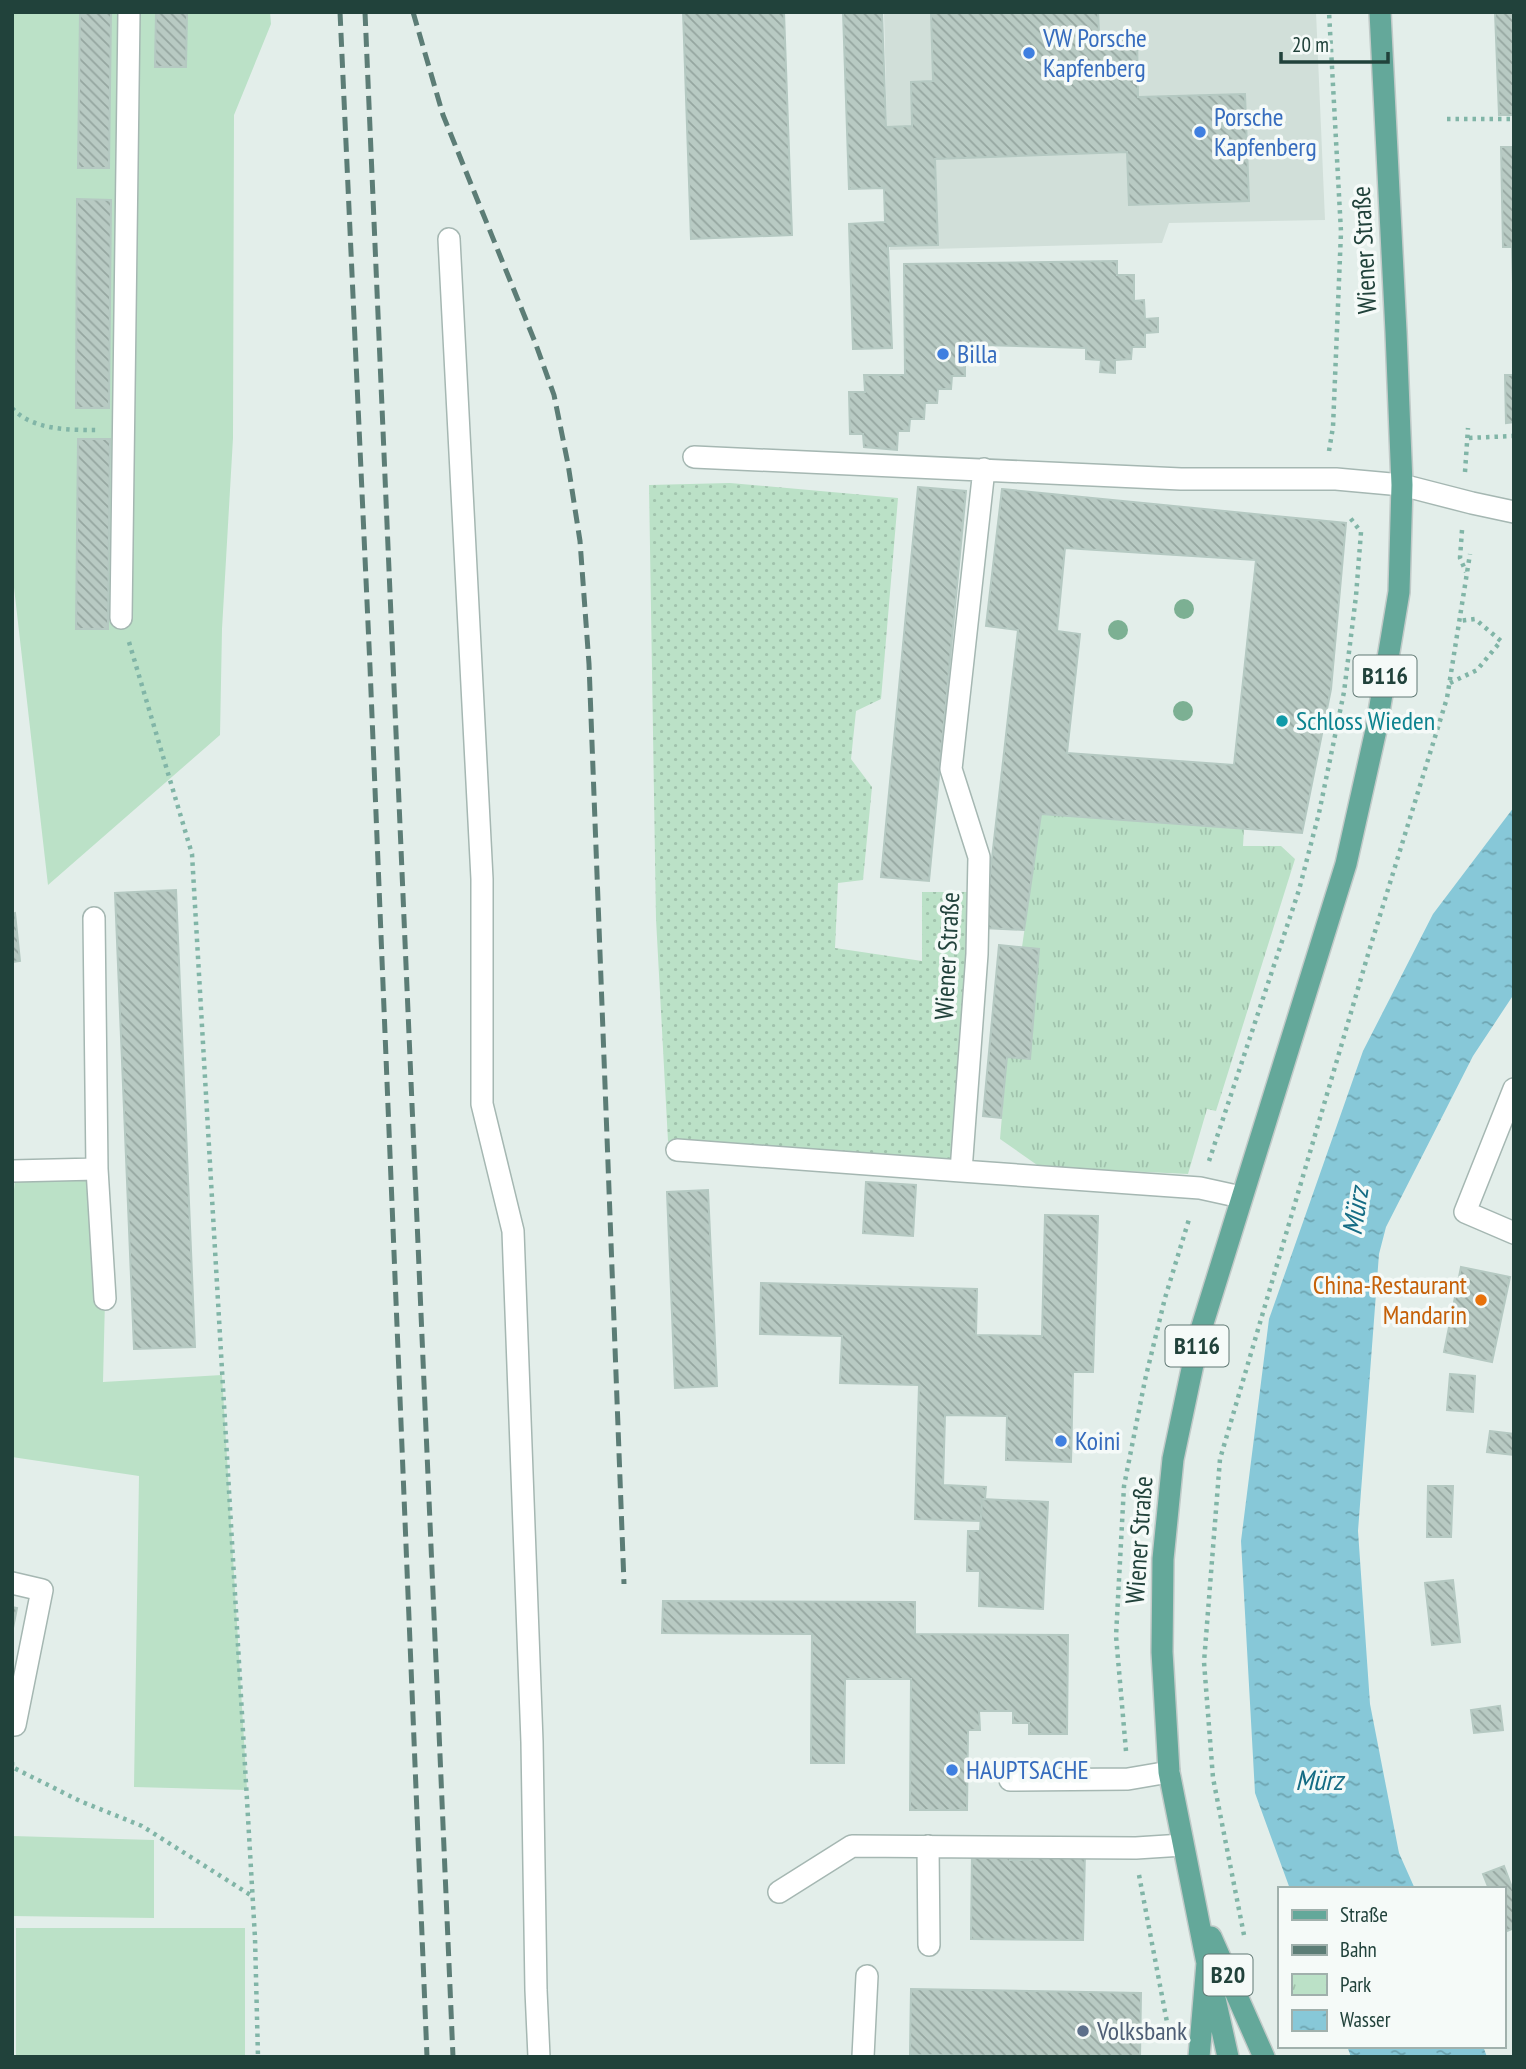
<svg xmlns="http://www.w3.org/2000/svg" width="1526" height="2069" font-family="'PT Sans Narrow',sans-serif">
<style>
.built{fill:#d1dfd9}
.grass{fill:url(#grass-dots)}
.park{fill:url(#park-tufts)}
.garden{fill:#bbe1c7}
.water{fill:url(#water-ripples)}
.building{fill:url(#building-back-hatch);stroke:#b5c9c2;stroke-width:2;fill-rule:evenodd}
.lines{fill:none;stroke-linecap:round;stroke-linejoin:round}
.minor-casing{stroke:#a5b7b2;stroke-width:24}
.major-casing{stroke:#c1cac8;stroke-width:24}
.path{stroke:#81b5a7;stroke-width:4.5;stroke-dasharray:3.5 5;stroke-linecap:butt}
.minor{stroke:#fff;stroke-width:21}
.major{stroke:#64a89a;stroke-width:21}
.rail{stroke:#5c7d76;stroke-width:5;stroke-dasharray:14 7;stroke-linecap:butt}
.tree{fill:#7cb093}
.shop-dot{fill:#3f7fe0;stroke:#f5faf8;stroke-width:2.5}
.culture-dot{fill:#0f9aa8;stroke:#f5faf8;stroke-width:2.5}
.food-dot{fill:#e8710a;stroke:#f5faf8;stroke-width:2.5}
.service-dot{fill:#5c6f8a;stroke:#f5faf8;stroke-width:2.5}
.labels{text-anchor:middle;stroke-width:7;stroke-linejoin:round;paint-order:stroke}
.shield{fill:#f5faf8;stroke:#617974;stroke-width:2}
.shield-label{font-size:24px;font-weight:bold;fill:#21423b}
.shop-label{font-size:26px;fill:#366cbe;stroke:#f5faf8;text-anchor:start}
.street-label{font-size:26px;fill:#21423b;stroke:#f5faf8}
.culture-label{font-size:26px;fill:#0d838f;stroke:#f5faf8;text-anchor:start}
.food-label{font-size:26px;fill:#c56008;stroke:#f5faf8;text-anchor:end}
.service-label{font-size:26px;fill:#4e5e75;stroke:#f5faf8;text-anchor:start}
.water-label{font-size:28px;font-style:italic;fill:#156c84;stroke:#f5faf8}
</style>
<defs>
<pattern id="grass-dots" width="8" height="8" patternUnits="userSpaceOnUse" patternTransform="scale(1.75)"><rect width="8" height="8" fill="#bbe1c7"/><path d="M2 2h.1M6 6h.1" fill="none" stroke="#a0c2ac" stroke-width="1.8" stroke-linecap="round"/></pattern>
<pattern id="park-tufts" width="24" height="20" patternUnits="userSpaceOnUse" patternTransform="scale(1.75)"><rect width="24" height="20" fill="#bbe1c7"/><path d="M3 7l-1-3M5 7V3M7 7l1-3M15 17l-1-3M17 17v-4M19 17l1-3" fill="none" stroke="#a0c2ac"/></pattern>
<pattern id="water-ripples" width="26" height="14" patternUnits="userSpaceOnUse" patternTransform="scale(1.75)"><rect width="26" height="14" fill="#87c8d8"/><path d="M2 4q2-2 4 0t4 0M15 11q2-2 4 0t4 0" fill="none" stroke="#6ea4b0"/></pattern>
<pattern id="building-back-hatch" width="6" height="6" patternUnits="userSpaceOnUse" patternTransform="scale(1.75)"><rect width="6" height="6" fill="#b8cac3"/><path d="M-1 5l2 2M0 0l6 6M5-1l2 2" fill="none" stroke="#95a6a0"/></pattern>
</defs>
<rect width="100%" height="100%" fill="#e3eeea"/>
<path class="built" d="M884,12H1316L1325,220L1169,223L1162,243L890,250Z"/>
<path class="grass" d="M730,483L898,498L881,699L856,711L851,759L872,787L863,880L838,883L835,948L922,961V892H978L961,1171L677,1150L668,1141L656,919L649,485Z"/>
<path class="park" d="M1041,814L1244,829L1243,846H1281L1295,859L1216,1111L1207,1109L1188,1174L1040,1167L1000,1139L1007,1057L1039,949L1022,947Z"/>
<path class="garden" d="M12,12H270L271,24L234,115L233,438L222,629L220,735L48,885L12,570Z
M97,1169L105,1299L103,1382L222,1375L247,1790L134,1787L139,1476L12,1457V1209L16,1171Z
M12,1836L154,1840V1918L12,1916Z
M16,1928H245V2057H16Z"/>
<path class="water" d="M1514,807V994L1473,1056L1386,1227L1379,1254L1358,1531L1370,1704L1399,1853L1415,1889H1290L1255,1793L1241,1541L1269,1319L1363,1051L1433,914Z
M1347,2046H1483L1487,2057H1351Z"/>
<path class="building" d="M80,12H111L109,168H78Z
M156,12H187L186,67H155Z
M683,12H784L792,235L691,239Z
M843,12H882L886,127L912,126L911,82L933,81L931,12H1098L1099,33L1137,32L1138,97L1245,94L1249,201L1129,205L1127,152L935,159L938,245L888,246L892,348L853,349L849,224L885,222L884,188L849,189Z
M1495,12H1514V115H1499Z
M1501,147H1514V247H1503Z
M77,199L111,200L109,408H76Z
M1512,247H1514V321Z
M1117,261V275H1134V301L1144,300L1145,319L1158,318V332L1145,333V347H1132L1131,359L1115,360V373L1100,372L1101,360L1086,359V348L981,345L980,361H965V376H952L951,389H938L937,403H925L924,419H910L909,431H898L897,450L864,447L863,434H850L849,392H865L864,375H905L904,264Z
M1505,375H1514V422L1506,423Z
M78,439H110L108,629H76Z
M918,487L966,491L929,881L881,877Z
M1002,489L1346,523L1331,689L1302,833L1041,814L1024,930L984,928L1018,630L986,626ZM1065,548L1256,560L1234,765L1067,753L1080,634L1057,631Z
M176,890L195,1347L134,1349L115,893Z
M15,913L20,961L12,962V914Z
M999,945L1039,949L1030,1059L1007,1057L1001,1118L983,1116Z
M866,1182L916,1185L913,1236L863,1233Z
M708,1190L717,1386L675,1388L667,1192Z
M1045,1215L1098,1216L1093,1372H1073L1071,1462L1006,1460L1007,1416L945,1415L943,1485L986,1487L985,1499H982L981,1521L915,1519L919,1385L840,1383L842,1336L760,1334L761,1283L977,1289L976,1335L1042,1336Z
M1461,1267L1510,1277L1492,1362L1444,1352Z
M1450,1374L1475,1376L1473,1412L1447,1410Z
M1490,1431L1514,1434V1455L1487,1452Z
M1428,1486H1453L1451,1537H1427Z
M982,1499L1048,1502L1043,1609L979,1606L980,1571H967L968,1531H980Z
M1453,1580L1460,1642L1432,1645L1425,1583Z
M663,1601L915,1602V1634L1068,1635L1067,1734H1029V1723H1013V1711H979L980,1730H968L967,1810H910L911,1679H845L844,1763H811L812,1634L662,1633Z
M12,1607L17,1608L12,1633Z
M1500,1706L1503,1730L1474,1733L1471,1710Z
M972,1851L1010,1852V1860H1031L1032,1851L1085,1852L1083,1940L971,1939Z
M1504,1866L1514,1893V1928L1505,1932L1503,1927V1889H1489L1483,1874Z
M911,1989L1141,1993L1140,2057L910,2055Z"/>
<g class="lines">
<defs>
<path id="minor" d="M449,239L482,879V1104L513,1231L532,1742L536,1990L539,2057
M694,457L1181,479H1336L1402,485L1472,503L1514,512
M984,469L951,769L979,857L977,954L961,1171L1200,1188L1241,1197
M121,618L129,12
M94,918L97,1169
M1514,1089L1465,1212L1514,1233
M677,1150L961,1171
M12,1171L97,1169L105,1299
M12,1583L42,1590L15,1725
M1010,1780L1128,1779L1169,1772
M928,1846L929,1945
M779,1892L852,1846L1136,1848L1183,1845
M863,2057L867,1976"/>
<path id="major" d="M1211,1937L1264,2057
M1212,1985L1228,2057
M1199,2057L1207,1963L1169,1772L1162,1652L1163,1559L1173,1459L1199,1336L1346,864L1376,730L1399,592L1402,485L1396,332L1380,12"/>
</defs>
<use href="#minor" class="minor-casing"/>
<use href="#major" class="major-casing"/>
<path class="path" d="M1447,119H1514
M12,408C32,430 68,430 96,430
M1469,438L1514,436
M1329,451L1333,427L1341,232L1329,12
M1465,472L1468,428
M1462,530L1460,558L1466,572
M129,642L192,854L255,1938L258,2057
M1450,683L1477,670L1501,641L1475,619L1459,621
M1209,1161L1299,890L1319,813L1344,692L1356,596L1361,532L1348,515
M1126,1751L1116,1636L1124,1486L1145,1380L1165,1298L1190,1216
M12,1762V1767L80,1801L142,1826L252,1896
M1139,1875L1170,2038
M1244,1935L1213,1778L1204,1662L1220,1459L1369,951L1447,698L1470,554"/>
<use href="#minor" class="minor"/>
<use href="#major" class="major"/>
<path class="rail" d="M340,12L370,667L427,2057
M365,12L453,2057
M413,12L443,115L535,342L554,395L568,464L580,541L589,664L624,1584"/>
</g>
<g class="tree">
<circle cx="1184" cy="609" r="10"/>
<circle cx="1118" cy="630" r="10"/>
<circle cx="1183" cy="711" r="10"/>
</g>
<g class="shop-dot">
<circle cx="1029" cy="53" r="7"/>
<circle cx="1200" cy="132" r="7"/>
<circle cx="943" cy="354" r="7"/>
<circle cx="1061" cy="1441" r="7"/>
<circle cx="952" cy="1770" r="7"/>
</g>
<circle class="culture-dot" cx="1282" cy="721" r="7"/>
<circle class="food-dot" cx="1481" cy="1300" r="7"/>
<circle class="service-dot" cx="1083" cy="2031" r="7"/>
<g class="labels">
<g class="shield">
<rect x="1353.5" y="655.5" width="63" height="41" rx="5"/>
<rect x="1165.5" y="1325.5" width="63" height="41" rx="5"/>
<rect x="1203.5" y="1954.5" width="49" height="41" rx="5"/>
</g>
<g class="shield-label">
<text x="1385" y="684">B116</text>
<text x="1197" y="1354">B116</text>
<text x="1228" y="1983">B20</text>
</g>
<g class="shop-label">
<text x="1043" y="47">VW Porsche<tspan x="1043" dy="30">Kapfenberg</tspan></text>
<text x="1214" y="126">Porsche<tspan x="1214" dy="30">Kapfenberg</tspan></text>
<text x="957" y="363">Billa</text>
<text x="1075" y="1450">Koini</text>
<text x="966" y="1779">HAUPTSACHE</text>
</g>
<g class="street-label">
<text transform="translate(1364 250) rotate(-93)" y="9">Wiener Straße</text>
<text transform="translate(947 956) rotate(-87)" y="9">Wiener Straße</text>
<text transform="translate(1139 1540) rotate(-86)" y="9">Wiener Straße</text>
</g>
<g class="culture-label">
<text x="1296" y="730">Schloss Wieden</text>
</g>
<g class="food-label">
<text x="1467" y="1294">China-Restaurant<tspan x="1467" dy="30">Mandarin</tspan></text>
</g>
<g class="service-label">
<text x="1097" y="2040">Volksbank</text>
</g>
<g class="water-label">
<text transform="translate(1355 1211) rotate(-81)" y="10">Mürz</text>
<text x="1319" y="1790">Mürz</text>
</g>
</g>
<rect width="1526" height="2069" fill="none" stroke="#21423b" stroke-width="28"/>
<rect x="1278" y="1887" width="228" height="161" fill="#f5faf8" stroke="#a0b0ac" stroke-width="2"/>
<rect x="1292" y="1910" width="35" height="10" fill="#64a89a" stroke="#a0b0ac" stroke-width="2"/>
<text x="1340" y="1922" font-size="21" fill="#21423b">Straße</text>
<rect x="1292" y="1945" width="35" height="10" fill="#5c7d76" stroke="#a0b0ac" stroke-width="2"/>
<text x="1340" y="1957" font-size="21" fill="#21423b">Bahn</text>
<rect x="1292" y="1974" width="35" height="21" fill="url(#park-tufts)" stroke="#a0b0ac" stroke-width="2"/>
<text x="1340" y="1992" font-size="21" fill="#21423b">Park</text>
<rect x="1292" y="2010" width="35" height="21" fill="url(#water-ripples)" stroke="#a0b0ac" stroke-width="2"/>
<text x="1340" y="2027" font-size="21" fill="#21423b">Wasser</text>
<path d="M1281 52v10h107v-10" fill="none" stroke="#21423b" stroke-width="3.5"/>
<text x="1292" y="52" font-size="21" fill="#21423b" stroke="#f5faf8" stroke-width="5" paint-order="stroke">20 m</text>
</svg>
